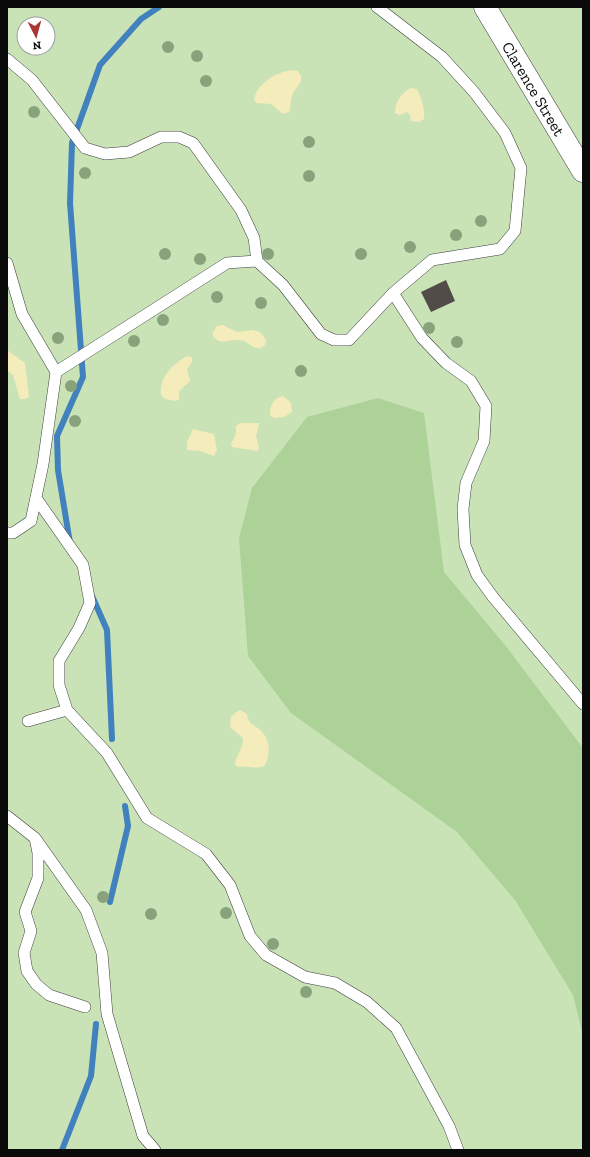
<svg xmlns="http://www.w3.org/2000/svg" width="590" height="1157" font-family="'Zilla Slab',serif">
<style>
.green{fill:#c9e3b7;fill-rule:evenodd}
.forest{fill:#acd298}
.sand{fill:#f4ecba}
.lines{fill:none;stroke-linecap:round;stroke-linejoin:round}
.stream{stroke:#4181be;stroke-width:6}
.building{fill:#514c47}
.service-casing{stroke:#3d3d3d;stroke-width:12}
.tertiary-casing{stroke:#3d3d3d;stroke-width:23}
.service{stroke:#fff;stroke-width:11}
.tertiary{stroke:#fff;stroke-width:22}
.tree{fill:#88a27c}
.labels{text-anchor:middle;stroke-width:4;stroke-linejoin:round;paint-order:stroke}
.street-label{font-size:16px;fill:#0a0a0a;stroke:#fff}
</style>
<rect width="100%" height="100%" fill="#fdfbe9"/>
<path class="green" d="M7,7H583V1150H7ZM24,24H48V48H24Z"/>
<path class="forest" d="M378,398L424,413L444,572L505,645L583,748V1036L573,995L515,900L457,832L291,713L248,656L239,538L252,488L307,417Z"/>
<path class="sand" d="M292,70L298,71C307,82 295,86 292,96C290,101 291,106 289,112L283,114L271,104L256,103L254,99C258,83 276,72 292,70Z
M411,88L417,89C422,99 425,109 424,119L419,122L411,121L410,115L407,112L399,115L395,113C395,102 401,93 411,88Z
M223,325L237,332L253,330L260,332L266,340L265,345C255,354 250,341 240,340C229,339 219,347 212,334L217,326Z
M7,350L25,363L29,397L25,399H20L13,375L7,370Z
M187,356L192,357V362L187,369L190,381L179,391V399L176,401L165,399L161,395C159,377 173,364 187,356Z
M283,396L291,403L292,412L284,417L274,418L270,415C270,405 273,398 283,396Z
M240,423H259L256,436L259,447L258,451L232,447L231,444L236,434V426Z
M193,429L214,434L217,450L214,456L200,451L187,450V442Z
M240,710L247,714C248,726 257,725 263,733C271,742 270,758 264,766C255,770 248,765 238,767L235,765C236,755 244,747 243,738L230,727L231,717L235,713Z"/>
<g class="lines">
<path class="stream" d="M70,543L58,470L57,436L83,377L70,203L72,143L100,65L141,19L159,7
M92,596L107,630L112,739
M110,902L128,826L125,806
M62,1150L91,1076L96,1024"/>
</g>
<path class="building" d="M446,280L455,301L431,312L421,292Z"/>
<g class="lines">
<defs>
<path id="service" d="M7,59L32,80L85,148L105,154L129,152L161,137H179L193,143L241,210L254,238L257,261L283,285L321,334L334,340H349L393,293L432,260L500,249L515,231L521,168L505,133L474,92L442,57L377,7
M7,263L22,314L56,372L43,464L31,521L13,533H7
M393,293L422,338L446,363L471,381L486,406L484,441L466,483L463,509L465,545L477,575L493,597L583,704
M56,372L227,263L257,261
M36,498L83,565L90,603L79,628L59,661V685L67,710L107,753L147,818L206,854L230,885L250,936L266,955L305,977L335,983L367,1002L396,1028L449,1126L458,1150
M28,721L67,710
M7,816L35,838L38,853V878L25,912L31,931L24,953L27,971L36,984L49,995L85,1007
M35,838L86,910L102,953L107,1014L143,1136L155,1150"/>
<g id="tertiary">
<path id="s1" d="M485,7L583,171"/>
</g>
</defs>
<use href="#service" class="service-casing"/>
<use href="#tertiary" class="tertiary-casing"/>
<use href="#service" class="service"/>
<use href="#tertiary" class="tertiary"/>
</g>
<g class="tree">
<circle cx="168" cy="47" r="6"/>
<circle cx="197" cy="56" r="6"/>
<circle cx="206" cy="81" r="6"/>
<circle cx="34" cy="112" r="6"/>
<circle cx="309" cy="142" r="6"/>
<circle cx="85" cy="173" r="6"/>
<circle cx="309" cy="176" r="6"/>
<circle cx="481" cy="221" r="6"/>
<circle cx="456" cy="235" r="6"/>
<circle cx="410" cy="247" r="6"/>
<circle cx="165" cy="254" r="6"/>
<circle cx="268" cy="254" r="6"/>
<circle cx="361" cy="254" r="6"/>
<circle cx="200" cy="259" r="6"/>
<circle cx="217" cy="297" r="6"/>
<circle cx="261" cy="303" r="6"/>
<circle cx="163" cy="320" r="6"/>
<circle cx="429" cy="328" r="6"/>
<circle cx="58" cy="338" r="6"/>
<circle cx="134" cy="341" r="6"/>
<circle cx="457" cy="342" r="6"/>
<circle cx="301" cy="371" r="6"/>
<circle cx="71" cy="386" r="6"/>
<circle cx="75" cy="421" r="6"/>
<circle cx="103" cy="897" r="6"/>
<circle cx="226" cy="913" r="6"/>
<circle cx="151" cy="914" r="6"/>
<circle cx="273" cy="944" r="6"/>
<circle cx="306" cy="992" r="6"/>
</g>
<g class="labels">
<g class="street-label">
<text dy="6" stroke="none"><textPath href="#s1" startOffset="95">Clarence Street</textPath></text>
</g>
</g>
<rect width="590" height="1157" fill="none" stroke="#0a0a0a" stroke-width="16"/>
<g transform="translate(36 36) rotate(174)"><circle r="19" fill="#ffffff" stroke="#9d9d9d"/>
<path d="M0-3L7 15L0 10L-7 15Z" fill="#aa3631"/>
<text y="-6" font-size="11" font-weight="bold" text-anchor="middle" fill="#0a0a0a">N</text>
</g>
</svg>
